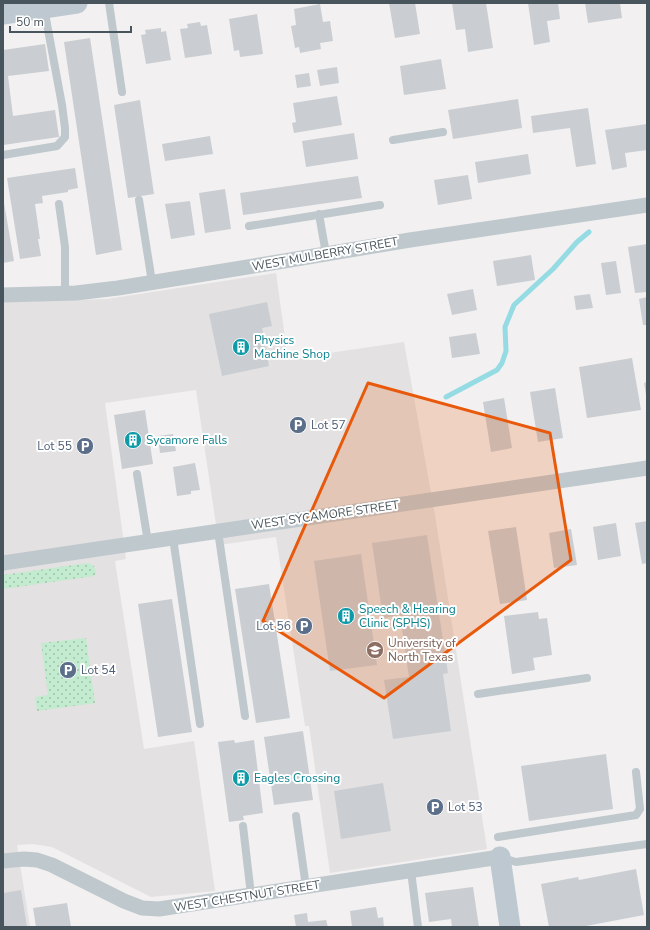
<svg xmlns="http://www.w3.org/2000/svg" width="650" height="930" font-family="'Nunito Sans',sans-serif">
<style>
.education{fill:#e3e1e1}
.grass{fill:url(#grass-dots)}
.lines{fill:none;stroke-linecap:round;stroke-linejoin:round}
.stream{stroke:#94dbe4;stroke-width:5}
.building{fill:#caced2}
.lane{stroke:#bfc8cd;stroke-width:8}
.street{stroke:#bfc8cd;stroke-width:15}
.secondary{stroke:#bdc8d0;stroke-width:21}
.marked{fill:#e8590c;fill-opacity:0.2;stroke:#e8590c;stroke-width:3;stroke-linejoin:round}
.labels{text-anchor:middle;stroke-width:4;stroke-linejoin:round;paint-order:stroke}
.street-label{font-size:12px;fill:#49555c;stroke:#fff}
.culture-label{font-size:12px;fill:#0d838f;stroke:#fff;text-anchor:start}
.service-label{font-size:12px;fill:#4e5e75;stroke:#fff;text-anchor:start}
.education-label{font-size:12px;fill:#785e54;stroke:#fff;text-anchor:start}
</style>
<defs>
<pattern id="grass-dots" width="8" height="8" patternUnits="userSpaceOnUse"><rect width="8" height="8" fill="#c3ebcf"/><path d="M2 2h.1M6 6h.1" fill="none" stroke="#a0c1ab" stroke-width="1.8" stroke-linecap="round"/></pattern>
</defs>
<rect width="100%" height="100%" fill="#f2f0f0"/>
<path class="education" d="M276,273L288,359L404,342L435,515L487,849L330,873L309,726H305L276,537L219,545L196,390L105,403L126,559L115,561L144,749L194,741L215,891L151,897L52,847L33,844L17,845L30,927H3V302L107,299Z"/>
<path class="grass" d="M88,563L94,566L96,573L94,576L3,589V575Z
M86,638L95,703L37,711L35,697L48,695L41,643Z"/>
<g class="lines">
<path class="stream" d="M446,397L497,370L502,363L506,351L505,327L514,305L553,269L577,242L589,232"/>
</g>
<path class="building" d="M389,3H415L420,34L395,38Z
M452,3H486L493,48L468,52L465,29L456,30Z
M528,3H558L560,19L547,21L550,42L534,45Z
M585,3H620L622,18L588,23Z
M320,4L323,22L330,21L333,41L320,43L321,49L300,53L299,47L295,48L291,26L296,25L294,9Z
M257,14L263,54L240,57L239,50L234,51L229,19Z
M200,22L201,26L207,25L212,54L185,58L180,29L188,28L187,24Z
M161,28V32L166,31L171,60L146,64L141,35L146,34L145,30Z
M90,38L122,250L96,255L64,42Z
M45,44L49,71L8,76L13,116L55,110L59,137L3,145V50Z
M441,59L446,89L404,95L400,66Z
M337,67L339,83L320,86L317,70Z
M309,73L311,86L297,88L295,75Z
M337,96L342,125L294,133L292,123L296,122L293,103Z
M518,99L522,128L453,139L448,110Z
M140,100L154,194L128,198L114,105Z
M588,108L596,164L576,167L570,128L533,133L531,116Z
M647,124V150L625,153L627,167L612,170L605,130Z
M354,133L358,159L306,167L302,141Z
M210,136L213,154L165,161L162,144Z
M528,154L531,174L478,183L475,162Z
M75,168L78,188L68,190V192L42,196L43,203L35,204L40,239H38L41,256L20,259L7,178Z
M468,175L472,199L438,205L434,180Z
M358,176L362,198L243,215L240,193Z
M225,189L231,229L205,233L199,193Z
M3,197L14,261L3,263Z
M190,201L195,235L171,239L165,204Z
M647,244V292L635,293L628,247Z
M531,255L535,280L497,286L493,261Z
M616,261L621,293L606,295L601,263Z
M473,289L477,310L452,315L447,294Z
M590,294L593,308L576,310L574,296Z
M647,297V325H643L639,299Z
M267,302L272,326L262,328L269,366L222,376L209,314Z
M476,333L480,354L452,358L449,337Z
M632,358L641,410L587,418L579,367Z
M647,382V395H646L644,383Z
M555,388L563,438L538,442L530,392Z
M504,398L512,448L491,452L483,402Z
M145,410L153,464L122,469L114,415Z
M173,434L176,451L160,453L158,436Z
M195,463L200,490L191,491V494L177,496L173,467Z
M647,521V563L642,564L635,523Z
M616,523L621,556L598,560L593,527Z
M516,527L527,600L500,604L488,531Z
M571,529L577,565L554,568L549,533Z
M427,535L448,673L443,674L451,731L393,739L384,680L409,677L400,615L383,618L372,543Z
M361,554L377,665L330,671L314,561Z
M269,584L290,718L256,723L235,589Z
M172,599L192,732L158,737L138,604Z
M538,612L539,619L547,618L552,655L533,658L535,670L512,674L504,616Z
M303,731L313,800L274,805L264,737Z
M234,740L235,743L254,740L263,813L243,816L244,820L229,822L218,742Z
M606,754L613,809L529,821L521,766Z
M383,783L391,831L341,839L334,791Z
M636,869L644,915L586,926L584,927H549L541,884L578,877L579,880Z
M473,887L479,927H452L451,919L429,922L425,893Z
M21,890L27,927H3V893Z
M67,903L71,927H36L33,908Z
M376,907L378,918L383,917L384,927H352L350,911Z
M307,913L308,922L326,920L328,927H296L294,915Z"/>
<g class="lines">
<path class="lane" d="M109,3L122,92
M393,140L443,132
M3,155L57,146L65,137V128L62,105L44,8
M139,200L152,282
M59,204L65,247V293
M319,214L326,254
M249,226L380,205
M137,474L148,542
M218,531L245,716
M173,538L200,724
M478,694L587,678
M296,816L306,887
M243,826L251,895
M498,837L636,815L640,809L636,772
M502,858L516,862L647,844
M411,871L418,927"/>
<path class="street" d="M3,295L76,293L118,288L278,262L410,240L647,205
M3,563L647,468
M3,861L24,859L37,860L52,865L124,901L142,908L159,909L500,857"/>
<path class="secondary" d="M3,14L77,3
M500,857L510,927"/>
</g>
<path class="marked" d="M368,383L550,433L571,560L384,698L263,621Z"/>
<defs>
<symbol id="building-disc" viewBox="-11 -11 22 22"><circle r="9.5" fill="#0f9aa8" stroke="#fff"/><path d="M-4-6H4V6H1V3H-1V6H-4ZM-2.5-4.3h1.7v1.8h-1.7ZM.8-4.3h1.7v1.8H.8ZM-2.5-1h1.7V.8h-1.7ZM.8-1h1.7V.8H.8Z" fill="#fff"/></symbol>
<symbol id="parking-disc" viewBox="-11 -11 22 22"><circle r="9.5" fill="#5c6f8a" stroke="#fff"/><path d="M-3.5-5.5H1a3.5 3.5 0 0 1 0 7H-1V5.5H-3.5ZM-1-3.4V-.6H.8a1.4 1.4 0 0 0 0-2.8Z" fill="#fff"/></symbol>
<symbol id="university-disc" viewBox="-11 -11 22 22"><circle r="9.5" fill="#8d6e63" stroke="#fff"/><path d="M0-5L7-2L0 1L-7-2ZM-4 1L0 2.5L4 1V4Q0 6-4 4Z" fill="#fff"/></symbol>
</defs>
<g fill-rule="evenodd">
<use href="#building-disc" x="231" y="337" width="20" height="20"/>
<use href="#parking-disc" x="288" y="415" width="20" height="20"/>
<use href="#building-disc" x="123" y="430" width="20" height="20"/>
<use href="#parking-disc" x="75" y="436" width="20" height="20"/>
<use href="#building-disc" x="336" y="606" width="20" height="20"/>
<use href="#parking-disc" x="294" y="616" width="20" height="20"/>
<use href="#university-disc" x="365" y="640" width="20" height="20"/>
<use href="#parking-disc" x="58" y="660" width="20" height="20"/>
<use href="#building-disc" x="231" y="768" width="20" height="20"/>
<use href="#parking-disc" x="425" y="797" width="20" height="20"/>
</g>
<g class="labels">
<g class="street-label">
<text transform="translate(325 254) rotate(-10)" y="4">WEST MULBERRY STREET</text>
<text transform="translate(325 515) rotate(-8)" y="4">WEST SYCAMORE STREET</text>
<text transform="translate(247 896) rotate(-9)" y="4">WEST CHESTNUT STREET</text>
</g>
<g class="culture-label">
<text x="254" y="344">Physics<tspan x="254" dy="14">Machine Shop</tspan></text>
<text x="146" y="444">Sycamore Falls</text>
<text x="359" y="613">Speech &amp; Hearing<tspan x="359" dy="14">Clinic (SPHS)</tspan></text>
<text x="254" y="782">Eagles Crossing</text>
</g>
<g class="service-label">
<text x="311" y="429">Lot 57</text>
<text x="72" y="450" text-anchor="end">Lot 55</text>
<text x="291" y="630" text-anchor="end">Lot 56</text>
<text x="81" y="674">Lot 54</text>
<text x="448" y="811">Lot 53</text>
</g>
<g class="education-label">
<text x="388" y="647">University of<tspan x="388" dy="14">North Texas</tspan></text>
</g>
</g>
<rect width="650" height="930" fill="none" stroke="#49555c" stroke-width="8"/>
<path d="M10 26v6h121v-6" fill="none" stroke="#49555c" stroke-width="2"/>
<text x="16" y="26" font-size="12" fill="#49555c" stroke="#ffffff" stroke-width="3" paint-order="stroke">50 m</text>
</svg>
